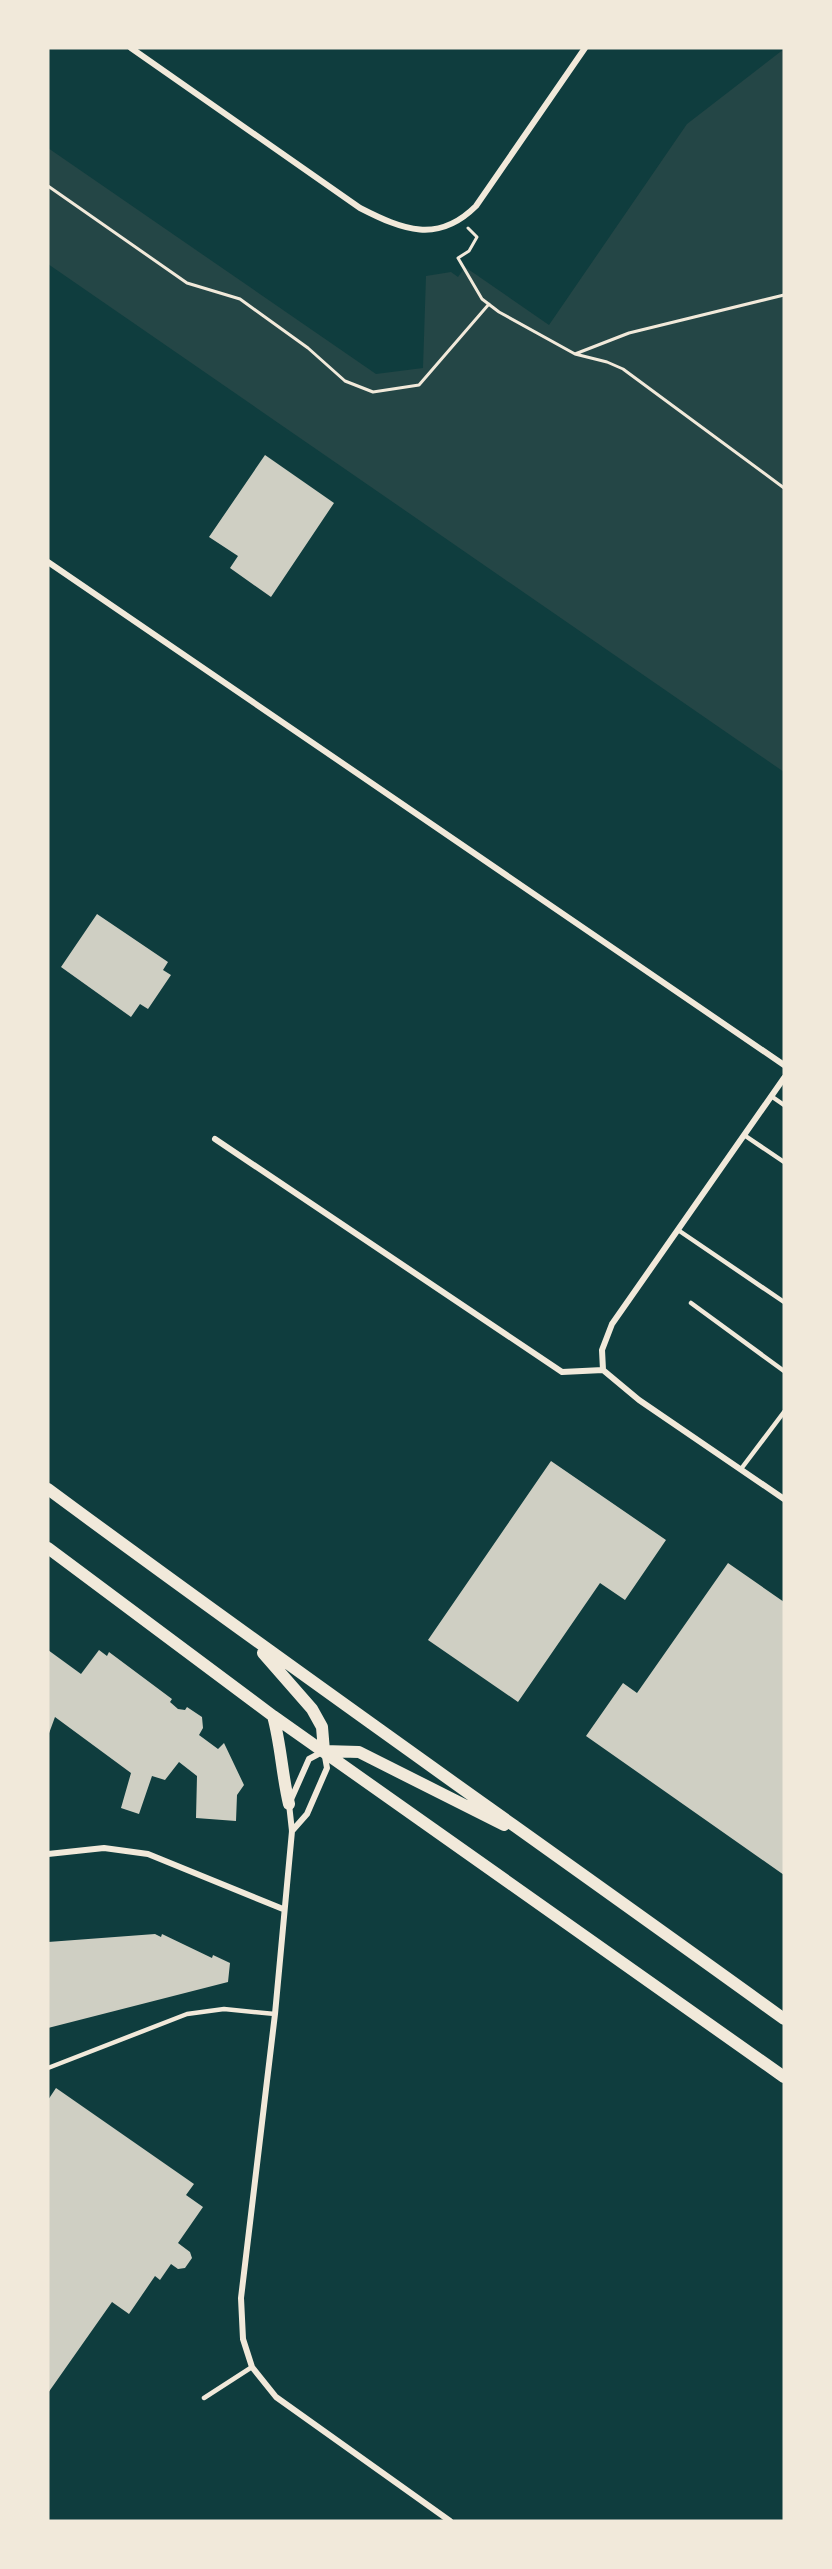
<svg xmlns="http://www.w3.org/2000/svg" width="832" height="2569" font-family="'Sofia Sans Condensed',sans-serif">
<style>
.green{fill:#244646}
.building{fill:#cfcfc3}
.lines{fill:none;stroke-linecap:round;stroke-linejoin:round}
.path{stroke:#f1e9da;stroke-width:3}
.service{stroke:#f1e9da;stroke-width:4.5}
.minor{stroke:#f1e9da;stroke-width:6}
.secondary{stroke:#f1e9da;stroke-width:12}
</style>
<rect width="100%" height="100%" fill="#0f3d3e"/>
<path class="green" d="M784,49V772L48,264V148L376,374L423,368L426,276L451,272L458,277L465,267L549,325L687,124Z"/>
<path class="building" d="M265,455L334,503L271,597L230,568L238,556L209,537Z
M97,914L168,962L163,970L171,975L148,1009L140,1004L131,1017L61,967Z
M551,1461L666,1540L625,1600L600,1583L518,1702L428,1640Z
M728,1563L784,1602V1875L586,1736L623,1683L637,1693Z
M48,1650L81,1674L99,1650L107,1656L109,1652L172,1699L170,1702L178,1709L185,1710L187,1707L202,1717L203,1728L199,1735L218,1749L224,1743L244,1785L237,1795L236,1821L196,1818L197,1776L179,1762L165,1780L152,1776L139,1814L121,1808L131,1773L55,1717L48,1736Z
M155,1934L161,1937L162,1934L212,1958L213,1955L230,1963L228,1982L48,2028V1942Z
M56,2088L194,2184L186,2195L203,2207L178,2243L190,2252L192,2258L185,2268L178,2269L171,2264L160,2280L155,2276L129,2314L112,2302L48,2393V2100Z"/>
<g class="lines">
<path class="path" d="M48,186L187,283L240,299L308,348L345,381L373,392L419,385L489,304
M468,228L477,237L469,251L458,258L482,299L499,312L575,354L607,362L623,369L784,488
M575,354L629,333L784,295"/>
<path class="service" d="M771,1096L784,1105
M744,1135L784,1162
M678,1230L784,1302
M691,1303L784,1371
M741,1469L784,1412
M48,2068L187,2014L224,2009L275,2014
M204,2398L252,2367"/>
<path class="minor" d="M131,48L360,208C403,230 438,244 476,206L585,48
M48,562L784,1065
M784,1078L612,1324L602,1350L603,1370L639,1400L784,1499
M215,1139L562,1372L603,1370
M292,1831L307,1814L327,1768L324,1751L309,1759L289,1804L292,1831L275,2014L241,2298L243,2339L252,2367L276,2397L450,2521
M48,1854L104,1848L148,1854L283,1909"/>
<path class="secondary" d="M48,1489C291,1669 539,1842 784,2019
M48,1548L273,1716L784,2077
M263,1653L312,1709L322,1727L324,1751
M273,1716C281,1745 282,1775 289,1804
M324,1751L359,1752L504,1825"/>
</g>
<rect width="832" height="2569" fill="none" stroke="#f1e9da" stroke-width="99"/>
</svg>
